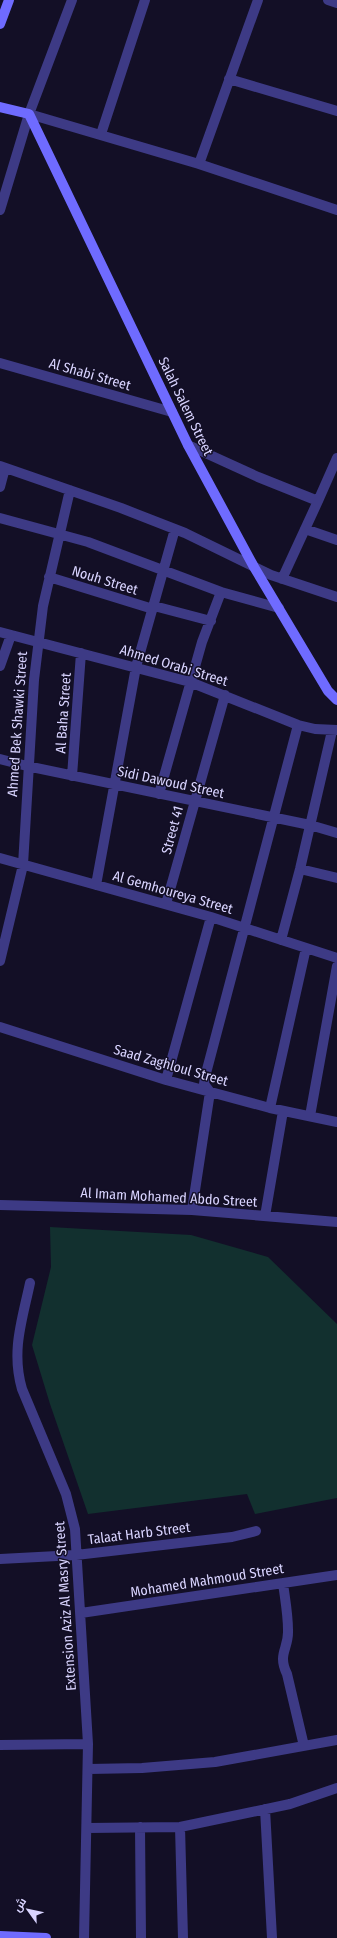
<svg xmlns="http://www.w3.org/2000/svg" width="337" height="1938" font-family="'Fira Sans Condensed',Cairo,sans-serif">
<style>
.green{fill:#12302f}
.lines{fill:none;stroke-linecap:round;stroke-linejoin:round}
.street{stroke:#3d3a85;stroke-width:10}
.secondary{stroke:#6f6bff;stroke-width:10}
.labels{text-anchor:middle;stroke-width:3;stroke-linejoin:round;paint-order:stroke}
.street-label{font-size:14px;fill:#d9d4ff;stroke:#130f26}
</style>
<rect width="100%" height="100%" fill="#130f26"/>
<path class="green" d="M50,1227L191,1235L268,1257L337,1324V1498L255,1514L247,1494L88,1514L50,1404L32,1345L51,1267Z"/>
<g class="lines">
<path class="street" d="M328,0L337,3
M229,79L337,111
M29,114L199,164L337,210
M101,134L145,0
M199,164L258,0
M0,210L29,114L72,0
M0,363L172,412
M188,445L258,477L318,501L337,458
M0,466L121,508L185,533L271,575L337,597
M0,487L5,468
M0,518L88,542L221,592L279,608
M305,529L337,540
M49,577L153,609
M282,579L318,501
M154,606L211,621
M0,632L190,682L298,725L315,729L337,730
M0,666L11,635
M0,759L27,766L310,825L337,833
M72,776L81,653
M159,794L202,642L221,592
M0,858L211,917L337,958
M300,869L337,878
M96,885L136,667L175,529
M166,904L225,695
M281,940L300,869L332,731
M0,961L23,865L34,680L43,606L70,490
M0,1027L166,1080L270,1108L337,1122
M166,1080L211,917
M270,1108L306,948
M310,1116L337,966
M0,1205L192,1210L337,1222
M192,1210L210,1092L204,1084L205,1077L298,725
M265,1216L283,1111
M30,1283C22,1321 11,1351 22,1389L66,1494L75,1529L88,1744L84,1938
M0,1559L76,1555L232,1537L256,1531
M283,1583C285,1599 288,1614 288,1630C289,1649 277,1653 287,1674L304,1746
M81,1613L337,1575
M0,1745L88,1744
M89,1769L142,1768L215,1762L337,1740
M265,1809L272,1938
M140,1827L141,1938
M180,1827L183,1938
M87,1828L180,1827L290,1804L337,1788"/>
<path class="secondary" d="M0,24L9,0
M0,107L29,114L188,445L254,567L328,691L337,700
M0,1936L46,1938"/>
</g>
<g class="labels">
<g class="street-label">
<text transform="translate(90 374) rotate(16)" y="5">Al Shabi Street</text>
<text transform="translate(186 406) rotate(64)" y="5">Salah Salem Street</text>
<text transform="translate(105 580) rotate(17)" y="5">Nouh Street</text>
<text transform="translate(174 665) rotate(17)" y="5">Ahmed Orabi Street</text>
<text transform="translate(63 713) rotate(-86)" y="5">Al Baha Street</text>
<text transform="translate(17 724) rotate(-86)" y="5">Ahmed Bek Shawki Street</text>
<text transform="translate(171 782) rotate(12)" y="5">Sidi Dawoud Street</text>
<text transform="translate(172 830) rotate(-75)" y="5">Street 41</text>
<text transform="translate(173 892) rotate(16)" y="5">Al Gemhoureya Street</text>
<text transform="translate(171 1065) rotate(16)" y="5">Saad Zaghloul Street</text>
<text transform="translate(169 1197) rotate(3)" y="5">Al Imam Mohamed Abdo Street</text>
<text transform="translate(139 1533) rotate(-7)" y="5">Talaat Harb Street</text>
<text transform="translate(207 1580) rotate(-9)" y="5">Mohamed Mahmoud Street</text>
<text transform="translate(65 1606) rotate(-94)" y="5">Extension Aziz Al Masry Street</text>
</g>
</g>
<g transform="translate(28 1910) rotate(303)" stroke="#130f26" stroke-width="3" paint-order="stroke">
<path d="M0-3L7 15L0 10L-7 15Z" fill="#d9d4ff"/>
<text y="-6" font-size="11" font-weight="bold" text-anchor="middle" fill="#d9d4ff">ش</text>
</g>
</svg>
